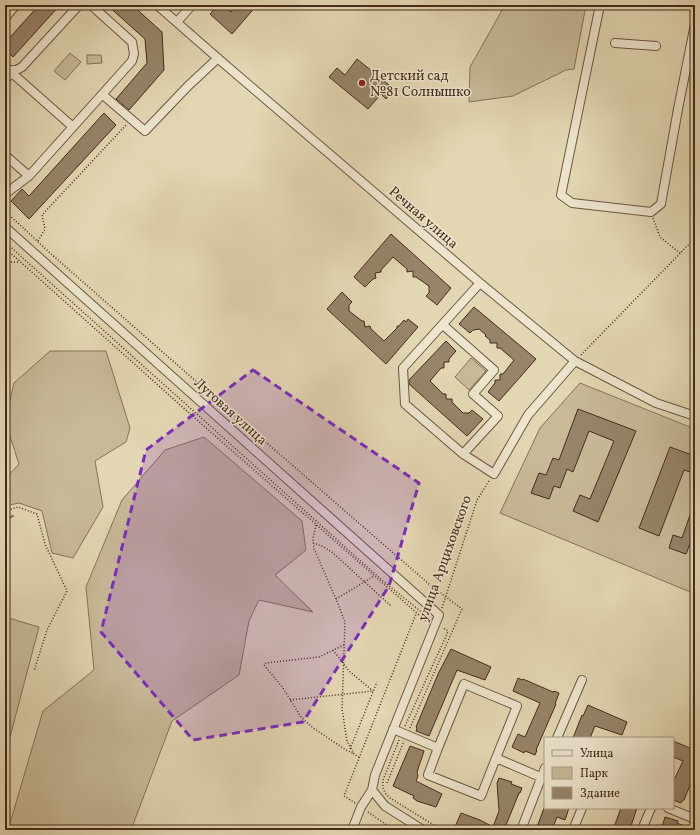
<svg xmlns="http://www.w3.org/2000/svg" width="700" height="835" font-family="Vollkorn,serif">
<style>
.green{fill:#c8ba99;stroke:#86725a}
.lines{fill:none;stroke-linecap:round;stroke-linejoin:round}
.stream{stroke:#836f57;stroke-width:2}
.building{fill:#97846a;stroke:#452b1b}
.minor-casing{stroke:#6c5641;stroke-width:10}
.path{stroke:#452b1b;stroke-width:1.5;stroke-dasharray:1 2;stroke-linecap:butt}
.minor{stroke:#ede5ce;stroke-width:8}
.marked{fill:#7b2cbf;fill-opacity:0.2;stroke:#7b2cbf;stroke-width:3;stroke-dasharray:8 5;stroke-linejoin:round}
.poi-dot{fill:#8f2418;stroke:#ede5ce;stroke-width:1.5}
.labels{text-anchor:middle;stroke-width:3;stroke-linejoin:round;paint-order:stroke}
.poi-label{font-size:14px;fill:#452b1b;stroke:#ede5ce;text-anchor:start}
.street-label{font-size:14px;fill:#452b1b;stroke:#ede5ce}
</style>
<rect width="100%" height="100%" fill="#e3d7b3"/>
<filter id="stains"><feTurbulence type="fractalNoise" baseFrequency=".005" numOctaves="4"/><feColorMatrix values="0 0 0 0 .2 0 0 0 0 .09 0 0 0 0 .02 0 0 0 .5 -.17"/></filter>
<radialGradient id="worn" r=".72"><stop offset=".6" stop-color="#630" stop-opacity="0"/><stop offset="1" stop-color="#630" stop-opacity=".3"/></radialGradient>
<path class="green" d="M505,5H586L574,69L566,70L513,96L469,102L470,67Z
M70,53L81,62L65,80L54,71Z
M87,55H101L102,63L87,64Z
M50,351H106L130,428L126,442L95,461L103,507L73,558L52,553L42,511L19,503L5,506V479L19,464L5,421L14,383Z
M471,358L486,371L469,390L455,377Z
M580,383L695,429V594L500,513L540,428Z
M204,437L302,521L306,550L275,575L313,612L259,600L249,621L239,675L172,721L131,830H8L43,711L94,670L86,587L122,500L165,450Z
M5,617L39,627L5,756Z"/>
<g class="lines">
<path class="stream" d="M5,519L13,516"/>
</g>
<path class="building" d="M39,5H60L13,57L5,49V43Z
M107,5H132L162,32L164,70L129,110L116,99L147,63L145,39Z
M218,5H223L231,12L237,5H257L232,34L210,14Z
M357,59L394,89L386,99L381,94L368,109L329,77L337,68L345,75Z
M104,113L116,125L29,219L11,201L22,189L29,196Z
M391,234L451,288L437,305L426,296L429,293V286L416,277H413V271L407,272V269L393,257L381,270V272L375,273L376,278L373,279L365,287L354,277Z
M342,292L352,302L349,305V311L362,321H364L365,327L370,326L371,329L384,341L397,328V326H399L404,320L406,322L408,319L418,327L386,364L327,309Z
M474,307L536,359L499,401L488,392L495,383V380H500V374H503L514,360L500,348H497V343H490V340L485,336L486,335L479,329L473,330L470,333L459,324Z
M446,341L456,351L449,359V362H444V368H441L430,381L443,394H446V399H452V402L463,413H469L472,410L483,419L467,436L409,384V380Z
M578,409L636,431L598,522L573,511L580,495L590,499L614,441L589,431L573,472L567,469L560,488L554,486L549,499L531,493L539,473L546,475L553,458L559,460Z
M670,447L695,456V457L690,472L684,470L659,536L639,528Z
M694,504L695,542L691,541L686,554L669,548L673,535L682,538Z
M451,649L491,667L485,680L457,670L429,736L416,731L417,728L416,727L438,674Z
M518,678L522,680L523,679L553,692L554,691L559,693L555,704H556L536,750H537L535,755L525,751L524,753L512,747L518,734L525,737L540,703L513,691Z
M588,705L627,722L622,735L595,726L590,738H573L582,715L583,716Z
M673,741L695,750V773L684,800H683L681,803L673,800V782L683,761L673,757Z
M410,746L424,751L417,772L418,776L416,781L442,794L436,807L417,801L413,798L414,796L393,786Z
M499,778L512,782L511,784L522,788L520,793H519L504,830H462L455,827L461,813L480,820L493,827L499,811L497,783Z
M544,808H569L565,820L557,817L552,830H536Z
M621,808H637L630,829L628,830H622L614,827Z
M665,817L678,821L677,823L694,830H661Z"/>
<g class="lines">
<defs>
<path id="minor" d="M157,5L221,61L480,283L575,361L656,403L695,416
M600,5L561,195L572,203L651,212L661,204L678,109L695,24
M5,18L16,5
M177,22L192,5
M615,43L656,46
M5,67C11,72 16,71 22,67L79,5
M12,73L73,127
M5,80L14,70
M103,95L145,131L188,86L218,58
M5,155L29,176
M5,194L29,176L132,61L134,54L132,42L91,5
M5,227L439,615L375,775L372,790L361,807L352,830
M480,283L403,368L405,404L463,454L494,474L528,415L575,361
M443,325L494,370L473,394L498,416L463,454
M393,729L438,748L428,775L481,796L496,758L545,779
M557,738L582,680
M438,748L464,684L517,706L496,758
M372,790L385,806L423,830
M668,808L695,819
M521,830L545,768
M573,830L582,808
M650,830L643,827L651,808"/>
</defs>
<use href="#minor" class="minor-casing"/>
<path class="path" d="M5,211L50,253L207,391L429,584L462,609L410,728
M653,218L660,237L680,253
M38,241L45,229L42,215L126,125
M5,242L383,581L430,619
M5,248L188,412L427,622
M5,262H20
M581,355L695,238
M5,511L18,507L37,514L45,544L67,591L47,630L34,671
M316,525L313,538L314,549L336,599L345,622L342,709L347,741L354,754L359,757
M313,543L324,547L333,553L391,606
M336,599L374,576
M442,608L477,500L489,481
M344,645L319,657L266,663L264,665L283,688L301,717L313,728L346,750L354,754
M333,650L349,671L373,691
M290,700L373,691
M405,726L447,634L448,631L443,628
M399,740L383,780C382,788 384,793 390,798L442,830
M350,749L377,682
M387,783L404,741
M355,803L344,796L416,614
M368,812L394,830"/>
<use href="#minor" class="minor"/>
</g>
<path class="marked" d="M253,370L419,483L389,586L303,722L193,740L101,632L146,450Z"/>
<circle class="poi-dot" cx="362" cy="83" r="4"/>
<g class="labels">
<g class="poi-label">
<text x="370" y="80">Детский сад<tspan x="370" dy="16">№81 Солнышко</tspan></text>
</g>
<g class="street-label">
<text transform="translate(424 217) rotate(41)" y="5">Речная улица</text>
<text transform="translate(231 411) rotate(42)" y="5">Луговая улица</text>
<text transform="translate(444 558) rotate(-70)" y="5">улица Арциховского</text>
</g>
</g>
<rect width="700" height="835" fill="none" stroke="#e3d7b3" stroke-width="20"/>
<rect x="6" y="6" width="688" height="823" fill="none" stroke="#452b1b" stroke-width="2"/>
<rect x="10" y="10" width="680" height="815" fill="none" stroke="#452b1b"/>
<rect x="544" y="737" width="130" height="72" fill="#ede5ce" stroke="#aa9b86"/>
<rect x="552" y="750" width="20" height="6" fill="#ede5ce" stroke="#aa9b86"/>
<text x="580" y="757" font-size="12" fill="#452b1b">Улица</text>
<rect x="552" y="767" width="20" height="12" fill="#c8ba99" stroke="#aa9b86"/>
<text x="580" y="777" font-size="12" fill="#452b1b">Парк</text>
<rect x="552" y="787" width="20" height="12" fill="#97846a" stroke="#aa9b86"/>
<text x="580" y="797" font-size="12" fill="#452b1b">Здание</text>
<rect width="100%" height="100%" filter="url(#stains)"/>
<rect width="100%" height="100%" fill="url(#worn)"/>
</svg>
